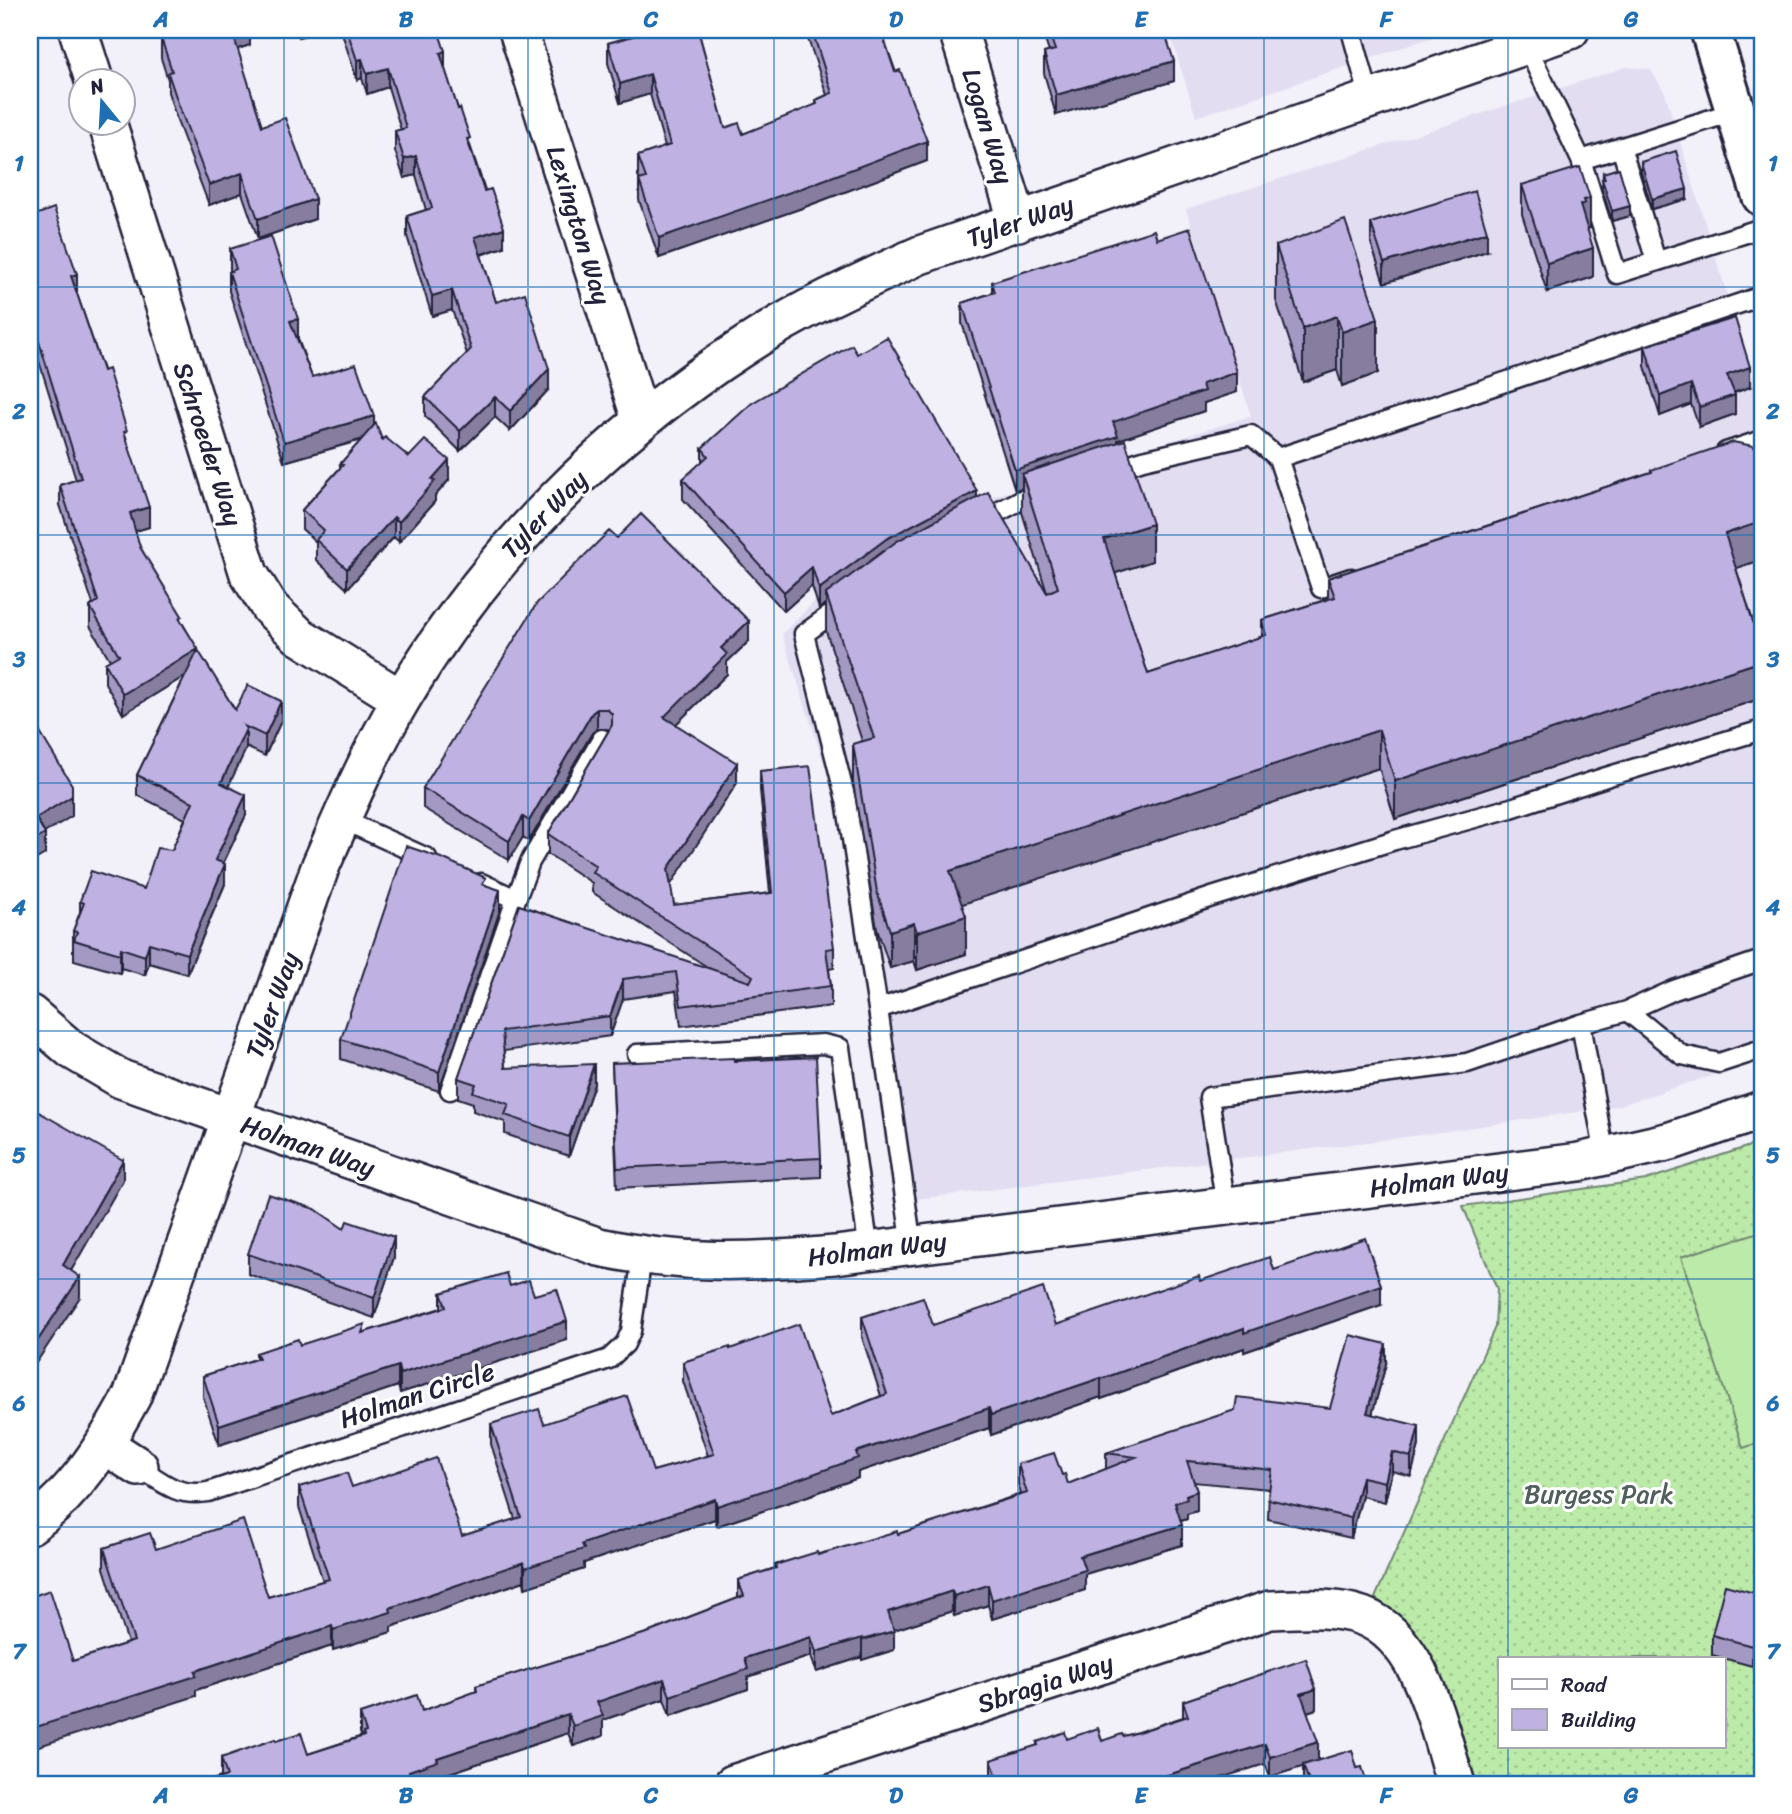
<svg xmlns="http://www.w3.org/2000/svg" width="1792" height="1814" font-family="Sriracha,sans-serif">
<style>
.built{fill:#e3ddf2}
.grass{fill:url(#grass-dots);stroke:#6f8672;stroke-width:2;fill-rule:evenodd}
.pitch{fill:#bceaa8;stroke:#6f8672;stroke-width:2}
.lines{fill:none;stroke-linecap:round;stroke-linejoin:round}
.service-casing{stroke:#22223b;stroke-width:23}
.minor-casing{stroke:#22223b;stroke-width:42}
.primary-casing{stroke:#22223b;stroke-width:44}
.service{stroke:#fff;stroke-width:18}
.minor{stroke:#fff;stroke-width:37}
.primary{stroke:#fff;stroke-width:38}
.wall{fill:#a499c3;stroke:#22223b;stroke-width:2}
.shaded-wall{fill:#867d9f;stroke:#22223b;stroke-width:2}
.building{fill:#bfb2e3;stroke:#22223b;stroke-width:2}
.grid{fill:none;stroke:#1f6fb2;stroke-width:2;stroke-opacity:0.55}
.labels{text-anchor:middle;stroke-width:6;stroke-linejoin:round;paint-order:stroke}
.street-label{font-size:26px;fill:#22223b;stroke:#fff}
.park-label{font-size:26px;fill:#505e5c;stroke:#fff}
.neatline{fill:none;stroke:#1f6fb2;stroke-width:2.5}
.grid-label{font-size:23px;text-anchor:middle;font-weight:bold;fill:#1f6fb2}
</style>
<defs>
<pattern id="grass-dots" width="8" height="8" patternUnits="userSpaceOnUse" patternTransform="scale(1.75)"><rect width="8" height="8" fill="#bceaa8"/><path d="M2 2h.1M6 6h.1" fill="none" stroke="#a1c892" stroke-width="1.8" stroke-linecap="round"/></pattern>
</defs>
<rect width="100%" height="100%" fill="#f2f0f9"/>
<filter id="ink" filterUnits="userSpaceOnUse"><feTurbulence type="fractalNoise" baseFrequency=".0143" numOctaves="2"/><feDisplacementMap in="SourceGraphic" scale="14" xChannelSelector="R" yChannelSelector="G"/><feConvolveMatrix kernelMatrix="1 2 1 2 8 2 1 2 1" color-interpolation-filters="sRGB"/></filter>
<g filter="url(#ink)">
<path class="built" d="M1169,30H1454L1196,117Z
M1626,67L1650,69L1665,93L1762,408V1059L1618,1106L1399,1138L893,1202L840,813L782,634L816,600L989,498L1251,416L1186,209Z"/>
<path class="grass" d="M1762,1142V1784H1477C1453,1710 1444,1645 1375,1598L1495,1327L1497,1289L1463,1206L1646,1180ZM1500,1658H1724V1746H1500Z"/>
<path class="pitch" d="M1762,1231V1442L1743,1448L1681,1257Z"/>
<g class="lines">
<defs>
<path id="service" d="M1351,30L1370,99
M1526,45L1581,160L1617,274L1762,228
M1621,147L1656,261
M1581,160L1736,111
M1726,452L1762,440
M1112,470L1143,460L1251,435L1278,458
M979,522L1021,500L1045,492
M1351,578L1321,588L1278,458L1762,296
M845,604L804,634L846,800L878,1009
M341,819L427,858
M481,883L516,899L530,862L602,739
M1627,1011L1682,1055L1719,1063L1762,1049
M1581,1024L1627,1011L1674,990L1762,960
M637,1054L823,1044L840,1048L869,1251
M450,1090L516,899
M1226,1207L1209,1097L1467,1063L1581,1024L1605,1156
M912,1246L878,1009L1212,897L1395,840L1511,808L1606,777L1762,730
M139,1467C163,1483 177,1497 208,1492L609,1359L625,1344L631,1331L642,1257"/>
<path id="minor" d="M78,30L94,80
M518,30L641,420
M958,30L1018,222
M107,122L249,574L270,608L299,636L401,699
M30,1014L72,1050L121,1079L599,1247C680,1265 753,1262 835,1255L1579,1162L1671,1141L1762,1110
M105,1445L139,1467
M30,1525C76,1493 106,1444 132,1396L321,865C346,808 370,752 402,698C487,555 606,435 746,345C801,309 861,282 920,255L1570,30
M733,1784L1270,1610C1299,1609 1334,1606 1362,1616C1423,1638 1438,1729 1456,1784"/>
<path id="primary" d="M1710,30L1762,196"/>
</defs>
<use href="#service" class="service-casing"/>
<use href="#minor" class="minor-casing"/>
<use href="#primary" class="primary-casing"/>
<use href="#service" class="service"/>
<use href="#minor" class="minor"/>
<use href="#primary" class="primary"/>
</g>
<path class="wall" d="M250,30V45L237,49L262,126L315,219L258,239L242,193L209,205L179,126L168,92V80L161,58V38Z
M341,30H438L445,70L504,247L481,255L496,302L549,389L510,431L495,417L460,451L425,416V397L467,354L452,310L432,316L407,236V216L426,210L416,175L404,178L395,151V131L401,130L388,87L367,94L362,78L357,80Z
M631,30H698L725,128L743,134L816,105V100L827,95L805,30H881L927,161L802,208L659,258L639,200V180H640L638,176V156L665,147L650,94L620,103L608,63V43L633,36Z
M1045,30H1164L1174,81L1056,115L1044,73V53L1049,52L1045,40Z
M1641,162L1687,199L1652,209L1641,172Z
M1603,173L1630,216L1612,221L1602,189Z
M1522,185L1590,228L1587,229L1593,277L1547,292L1522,214Z
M30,217L77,294L127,440L149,527L135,531L140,547L198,651L235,710L281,721L265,756L246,747L228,786L246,815L223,864L225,884L187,974L149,963L145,975L121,968L120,973L74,960V951H73V931L80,912V901L144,889L172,850L185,819L137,795V775L185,676L123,714L105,683V663L110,660L90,626V607L93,604L60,505V485L76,480L30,332Z
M1371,223L1487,251L1384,283L1371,243Z
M1157,239L1237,392L1204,403V411L1118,440L1152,561L1115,573L1148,674L1262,637V620L1328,599V578L1651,472V470L1755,562L1736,568L1762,650V698L1395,819L1379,768L961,904L966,954L917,970L914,961L890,968L877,929L853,782V744L862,741L826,631V603L819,609L812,586L784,611L683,499V479L702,462V448L857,354L977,498L1047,593L1022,512V488L1015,490L962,323V303L992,293V282Z
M1276,246L1378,319V373L1342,386L1337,370L1303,382L1276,300Z
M230,249L298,339L312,377L374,426L382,440L449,480L435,496V501L399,542L394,537L347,589L316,560V542L302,529V510L340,468V464L362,440L284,462L229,291V272L230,271Z
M1645,346L1750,387L1734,393L1735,414L1699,427L1691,404L1660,416L1645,366Z
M617,538L749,641L727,662V674L676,724L737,783L670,885L674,905L770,893L760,790V771L834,948V968L829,969L831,986V1006L681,1026L676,991L623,999L610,1036L504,1051L505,1068L594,1084L569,1156L505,1134V1122L473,1111V1103L458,1098V1078L519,905L712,970L592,892V883L548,854V834L609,730L607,729H597L592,733L529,841L523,837L509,860L423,808V788Z
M486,885L500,910L439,1091L341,1059V1039Z
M734,1061L821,1158V1177L617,1188L612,1063Z
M344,1229L394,1257L374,1318L248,1274V1254Z
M1274,1270L1381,1305L1244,1352V1348L1101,1399V1397L991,1435L989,1428L858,1472V1478L802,1498L717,1526L715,1519L584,1563V1569L525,1588L524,1581L391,1627V1632L333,1650L332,1646L196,1690V1696L73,1661L128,1643L104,1568V1548L156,1549L268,1597L323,1581L299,1507V1487H352L462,1536L515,1519L491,1444V1424H544L653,1471L708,1456L683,1381V1362L730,1349L831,1416L881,1396L862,1337V1317L933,1325H1056L1200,1281Z
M510,1286L534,1295L567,1340L400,1393L398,1386L219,1445L203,1396V1376L256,1359V1353L365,1332L441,1308V1293Z
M1386,1364L1372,1415L1419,1445L1411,1476L1392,1471L1385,1502L1362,1496L1351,1538L1268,1519L1269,1489L1194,1482L1197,1511L1187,1514V1519L1181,1521L1182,1545L1085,1574V1590L992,1619L988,1605L954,1616L952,1611L893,1630L894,1650L862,1660V1657L816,1672L811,1656L748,1677V1689L670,1716L664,1699L603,1720V1736L573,1746L568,1733L438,1777V1780L426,1784H210V1781L221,1777V1758L276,1741L308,1754L362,1736L360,1733V1714L422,1711L476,1692V1686L650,1632L738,1598V1580L775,1568V1565L898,1534L1021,1494L1018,1484V1464L1062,1475L1068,1484L1106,1469V1453L1330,1408Z
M1762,1595V1625L1752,1666L1712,1655V1635Z
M1183,1701L1316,1709L1307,1712L1318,1761L1357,1768L1367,1784H1303V1766L1270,1777L1265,1764L991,1775V1760L1037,1746V1742L1067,1739L1102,1741L1132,1734L1183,1717Z"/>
<path class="shaded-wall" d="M237,30H250V45L232,51V31Z
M299,30H327L299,37Z
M445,51V71L440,53Z
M362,59V78L357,80V60Z
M1174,61V81L1056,115V95Z
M388,68V87L367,94V74Z
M650,74V94L620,103V84Z
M927,141V161L802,208L659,258V238Z
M416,156V175L404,178V159Z
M242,173V193L209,205V185Z
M1687,189V199L1652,209V199Z
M1590,198V228L1585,229L1580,205L1584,200Z
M315,199V219L258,239V219Z
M1630,206V216L1612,221V211Z
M504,228V247L475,256V237Z
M1487,232V251L1384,283V263Z
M1593,248V277L1547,292V263Z
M77,274V294L71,276Z
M452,290V310L432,316V296Z
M1337,316V370L1303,382V328Z
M298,319V339L290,341V321Z
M1378,319V373L1342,386V332Z
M1750,367V387L1727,395V375Z
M549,369V389L510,431V411Z
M1237,372V392L1204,403V411L1118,440V456L1022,474V488L1015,490V470L1113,422L1202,384Z
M1691,384V404L1660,416V396Z
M1735,395V414L1699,427V407Z
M495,397V417L460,451V431Z
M374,416V436L284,462V442Z
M449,460V480L435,496V501L399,542V522L432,479Z
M977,491V510L826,594V603L819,609V589L886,539Z
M149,507V527L130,533V513Z
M1762,516V554L1755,562L1725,572V534Z
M394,517V537L347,589V569Z
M1152,524V561L1104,577V539Z
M812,567V586L784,611V592Z
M749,621V641L727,662V674L664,736V717L721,648Z
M198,649V668L123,714V694Z
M1762,661V698L1395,819V781Z
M281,701V721L265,756V736Z
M597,709V729L592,733L529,841V821L592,713Z
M246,729V749L221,802V783Z
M1379,730V768L950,908V871Z
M737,763V783L668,889V869Z
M246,795V815L215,880V860Z
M72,796V816L36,838V818Z
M523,817V837L509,860V841Z
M45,834V854L30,863V843Z
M225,864V884L187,974V954Z
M500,890V910L439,1091V1072Z
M966,916V954L917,970V932Z
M914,923V961L890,968V931Z
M149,943V963L145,975V956Z
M121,948V968L120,973V954Z
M623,979V999L610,1036V1016Z
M594,1064V1084L569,1156V1137Z
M123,1160V1180L63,1285V1265Z
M394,1237V1257L374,1318V1298Z
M80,1277V1297L30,1372V1352Z
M1381,1285V1305L1244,1352V1348L1101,1399V1379L1244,1328Z
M567,1321V1340L400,1393V1374Z
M1386,1344V1364L1367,1433V1413Z
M398,1366V1386L219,1445V1425Z
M1101,1378V1397L991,1435V1415Z
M989,1408V1428L858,1472V1478L802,1498L717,1526V1506L856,1452Z
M1419,1426V1445L1411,1476V1457Z
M1392,1452V1471L1385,1502V1482Z
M1362,1477V1496L1351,1538V1518Z
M1197,1491V1511L1187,1514V1519L1175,1523V1503L1186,1495Z
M715,1499V1519L584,1563V1569L525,1588V1568L582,1544Z
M1182,1525V1545L1085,1574V1590L992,1619V1600L1080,1556Z
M524,1562V1581L391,1627V1632L333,1650V1630L390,1608Z
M988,1585V1605L954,1616V1596Z
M952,1591V1611L888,1632V1612Z
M1762,1605V1625L1752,1666V1646Z
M332,1626V1646L196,1690V1696L30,1749V1729L195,1671Z
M894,1631V1650L862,1660V1640Z
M811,1637V1656L748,1677V1689L670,1716V1696L745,1658Z
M862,1638V1657L816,1672V1652Z
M664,1679V1699L603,1720V1736L573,1746V1726L597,1702Z
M1316,1689V1709L1301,1714V1694Z
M568,1714V1733L438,1777V1780L426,1784H409V1771L437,1758Z
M1318,1742V1762L1270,1777V1757Z
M1265,1744V1764L1202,1784H1149V1781Z"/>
<path class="building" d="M186,30H237L232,31L262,126L285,118L315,199L258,219L242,173L209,185L179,106L168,73L172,71L161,38Z
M347,30H438L445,51L440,53L458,109L460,108L470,138L467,139L484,191L491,189L504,228L475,237L496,302L525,293L549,369L510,411L495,397L460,431L425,397L471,349L452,290L432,296L407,216L432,208L416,156L404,159L395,131L406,128L388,68L367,74L362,59L357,60Z
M638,30H698L725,128L739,123L743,134L817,104L816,100L832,93L812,30H881L895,72L900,70L927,141L802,188L659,238L639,180L646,178L638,156L670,145L650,74L620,84L608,43L640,34Z
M1048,30H1164L1174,61L1056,95L1044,53L1055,50Z
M1676,151L1687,189L1652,199L1641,162Z
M1580,167L1590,198L1584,200L1585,203L1580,205L1593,248L1547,263L1522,185Z
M1619,168L1630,206L1612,211L1602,179H1605L1603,173Z
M1475,191L1487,232L1384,263L1371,223Z
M54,208L77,274L71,276L103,371L108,369L127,431L124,432L149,507L130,513L140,547L182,616L179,618L198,649L123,694L105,663L119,655L90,607L98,601L60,485L81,478L30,312V217Z
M1345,220L1378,319L1342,332L1337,316L1303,328L1276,246Z
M1190,228L1237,372L1202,384L1204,391L1113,422L1118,436L1015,470L962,303L995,292L992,282L1154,230L1157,239Z
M271,236L298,319L290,321L312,377L356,364L374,416L284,442L229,272L236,269L230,249Z
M1735,318L1750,367L1727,375L1735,395L1699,407L1691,384L1660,396L1645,346Z
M887,337L977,491L886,539L819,589L812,567L784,592L683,479L708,456L702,448L752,403L852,345L857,354Z
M376,423L382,440L385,437L409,457L425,440L449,460L432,479L435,481L399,522L394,517L347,569L316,540L324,530L302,510L343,465L340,464Z
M1125,440L1152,524L1104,539L1148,674L1266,635L1262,620L1335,597L1328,578L1652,472L1651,470L1733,442L1753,446L1762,455V516L1755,524L1725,534L1762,650V661L1395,781L1379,730L950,871L966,916L917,932L914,923L890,931L877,892L853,744L874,738L826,594L897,541L988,492L1047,593L1058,588L1022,474Z
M641,514L749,621L721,648L727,654L664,717L737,763L668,869L674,905L772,893L760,771L810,766L834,948L826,949L831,986L681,1006L676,972L623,979L610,1016L502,1031L505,1068L594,1064L569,1137L505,1115L509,1104L473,1092L476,1084L458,1078L519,905L750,982L753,976L592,872L596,866L548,834L612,725V714L607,709H597L592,713L529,821L523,817L509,841L423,788L537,603L609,531L617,538Z
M198,650L235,710L248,685L281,701L265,736L244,726L246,729L221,783L246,795L215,860L225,864L187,954L149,943L145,956L121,948L120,954L74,940L77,932L73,931L84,903L80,901L91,871L144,889L157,848L172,850L193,802L137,775Z
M36,726L72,785V796L36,818L45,834L30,843V730Z
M406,846L444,859L486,878L482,884L500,890L439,1072L341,1039Z
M816,1057L821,1158L617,1168L612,1063L734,1058V1061Z
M30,1107L123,1160L63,1265L80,1277L30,1352Z
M268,1194L315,1209L344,1229L347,1221L394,1237L374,1298L248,1254Z
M1365,1238L1381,1285L1244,1333V1328L1101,1379V1378L991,1415L989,1408L856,1452L858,1458L802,1478L717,1506L715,1499L582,1544L584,1549L525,1568L524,1562L390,1608L391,1612L333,1630L332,1626L195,1671L196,1676L30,1729V1597L50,1590L73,1661L134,1641L104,1548L150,1533L156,1549L243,1520L268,1597L329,1579L299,1487L347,1473L352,1487L436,1458L462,1536L521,1517L491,1424L539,1409L544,1424L627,1396L653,1471L714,1454L683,1362L730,1347V1349L799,1324L831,1416L887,1394L862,1317L923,1297L933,1325L1043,1288L1056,1325L1199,1276L1200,1281L1270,1257L1274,1270Z
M506,1273L510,1286L529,1280L534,1295L557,1289L567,1321L400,1374L398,1366L219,1425L203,1376L259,1358L256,1353L298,1339L300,1345L365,1324L362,1333L446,1307L441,1293Z
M1350,1335L1386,1344L1367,1413L1419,1426L1411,1457L1392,1452L1385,1482L1362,1477L1351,1518L1268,1499L1272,1470L1187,1461L1197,1491L1186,1495L1187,1499L1175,1503L1182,1525L1080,1556L1085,1570L992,1600L988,1585L954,1596L952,1591L888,1612L894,1631L862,1640V1638L816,1652L811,1637L745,1658L748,1669L670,1696L664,1679L597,1702L603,1716L573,1726L568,1714L437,1758L438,1761L409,1771L413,1784H210V1781L227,1776L221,1758L275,1739L276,1741L301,1733L308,1754L364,1736L363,1733L366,1732L360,1714L417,1695L422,1711L477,1691L476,1686L650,1632L744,1596L738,1580L776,1568L775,1565L817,1552L818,1555L897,1531L898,1534L1027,1493L1018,1464L1054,1453L1062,1475L1065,1474L1068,1484L1136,1457L1106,1453L1235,1410L1237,1397L1330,1408Z
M1725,1585L1762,1595V1605L1752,1646L1712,1635Z
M1306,1659L1316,1689L1301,1694L1318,1742L1270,1757L1265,1744L1149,1781L1150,1784H962L996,1774L991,1760L1038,1745L1037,1742L1065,1732L1067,1739L1098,1728L1102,1741L1122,1734L1123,1736L1132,1734L1188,1716L1183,1701Z
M1352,1750L1357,1768L1362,1767L1367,1784H1310L1303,1765Z"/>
</g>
<path class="grid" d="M284,30V1784M528,30V1784M774,30V1784M1018,30V1784M1264,30V1784M1508,30V1658M30,287H1762M30,535H1762M30,783H1762M30,1031H1762M30,1279H1762M30,1527H1762M1508,1746V1784"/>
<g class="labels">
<g class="street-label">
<text transform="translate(988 126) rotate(73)" y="9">Logan Way</text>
<text transform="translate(1020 221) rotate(-19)" y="9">Tyler Way</text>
<text transform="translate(579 225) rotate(73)" y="9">Lexington Way</text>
<text transform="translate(208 444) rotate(72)" y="9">Schroeder Way</text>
<text transform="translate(544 514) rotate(-46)" y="9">Tyler Way</text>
<text transform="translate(272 1005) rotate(-70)" y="9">Tyler Way</text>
<text transform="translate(308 1146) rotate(19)" y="9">Holman Way</text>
<text transform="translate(1439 1180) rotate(-7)" y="9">Holman Way</text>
<text transform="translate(877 1249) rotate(-7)" y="9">Holman Way</text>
<text transform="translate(417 1395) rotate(-18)" y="9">Holman Circle</text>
<text transform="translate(1045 1683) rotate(-18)" y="9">Sbragia Way</text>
</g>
<g class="park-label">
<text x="1599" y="1503">Burgess Park</text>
</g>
</g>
<rect width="1792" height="1814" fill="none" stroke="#fff" stroke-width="77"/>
<rect x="1498" y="1657" width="228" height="91" fill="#ffffff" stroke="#a7a7b1" stroke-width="2"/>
<rect x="1512" y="1679" width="35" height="10" fill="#ffffff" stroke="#a7a7b1" stroke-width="2"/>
<text x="1561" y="1692" font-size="21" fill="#22223b">Road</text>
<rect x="1512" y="1709" width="35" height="21" fill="#bfb2e3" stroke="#a7a7b1" stroke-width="2"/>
<text x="1561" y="1727" font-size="21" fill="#22223b">Building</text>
<g transform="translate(102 102) rotate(342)"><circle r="33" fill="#ffffff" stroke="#a7a7b1" stroke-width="2"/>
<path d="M0-5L12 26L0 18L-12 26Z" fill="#1f6fb2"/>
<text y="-10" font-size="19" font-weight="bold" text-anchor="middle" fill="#22223b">N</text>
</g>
<rect x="38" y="38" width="1716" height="1738" class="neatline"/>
<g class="grid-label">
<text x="161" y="27">A</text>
<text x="406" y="27">B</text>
<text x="651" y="27">C</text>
<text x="896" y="27">D</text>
<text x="1141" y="27">E</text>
<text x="1386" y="27">F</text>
<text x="1631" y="27">G</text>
<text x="19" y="171">1</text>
<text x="1773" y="171">1</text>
<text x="19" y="419">2</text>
<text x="1773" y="419">2</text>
<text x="19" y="667">3</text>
<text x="1773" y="667">3</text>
<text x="19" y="915">4</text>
<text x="1773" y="915">4</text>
<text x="19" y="1163">5</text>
<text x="1773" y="1163">5</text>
<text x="19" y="1411">6</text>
<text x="1773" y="1411">6</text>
<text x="19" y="1659">7</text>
<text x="1773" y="1659">7</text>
<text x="161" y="1803">A</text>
<text x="406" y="1803">B</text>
<text x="651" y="1803">C</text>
<text x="896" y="1803">D</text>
<text x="1141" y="1803">E</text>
<text x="1386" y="1803">F</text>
<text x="1631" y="1803">G</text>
</g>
</svg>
